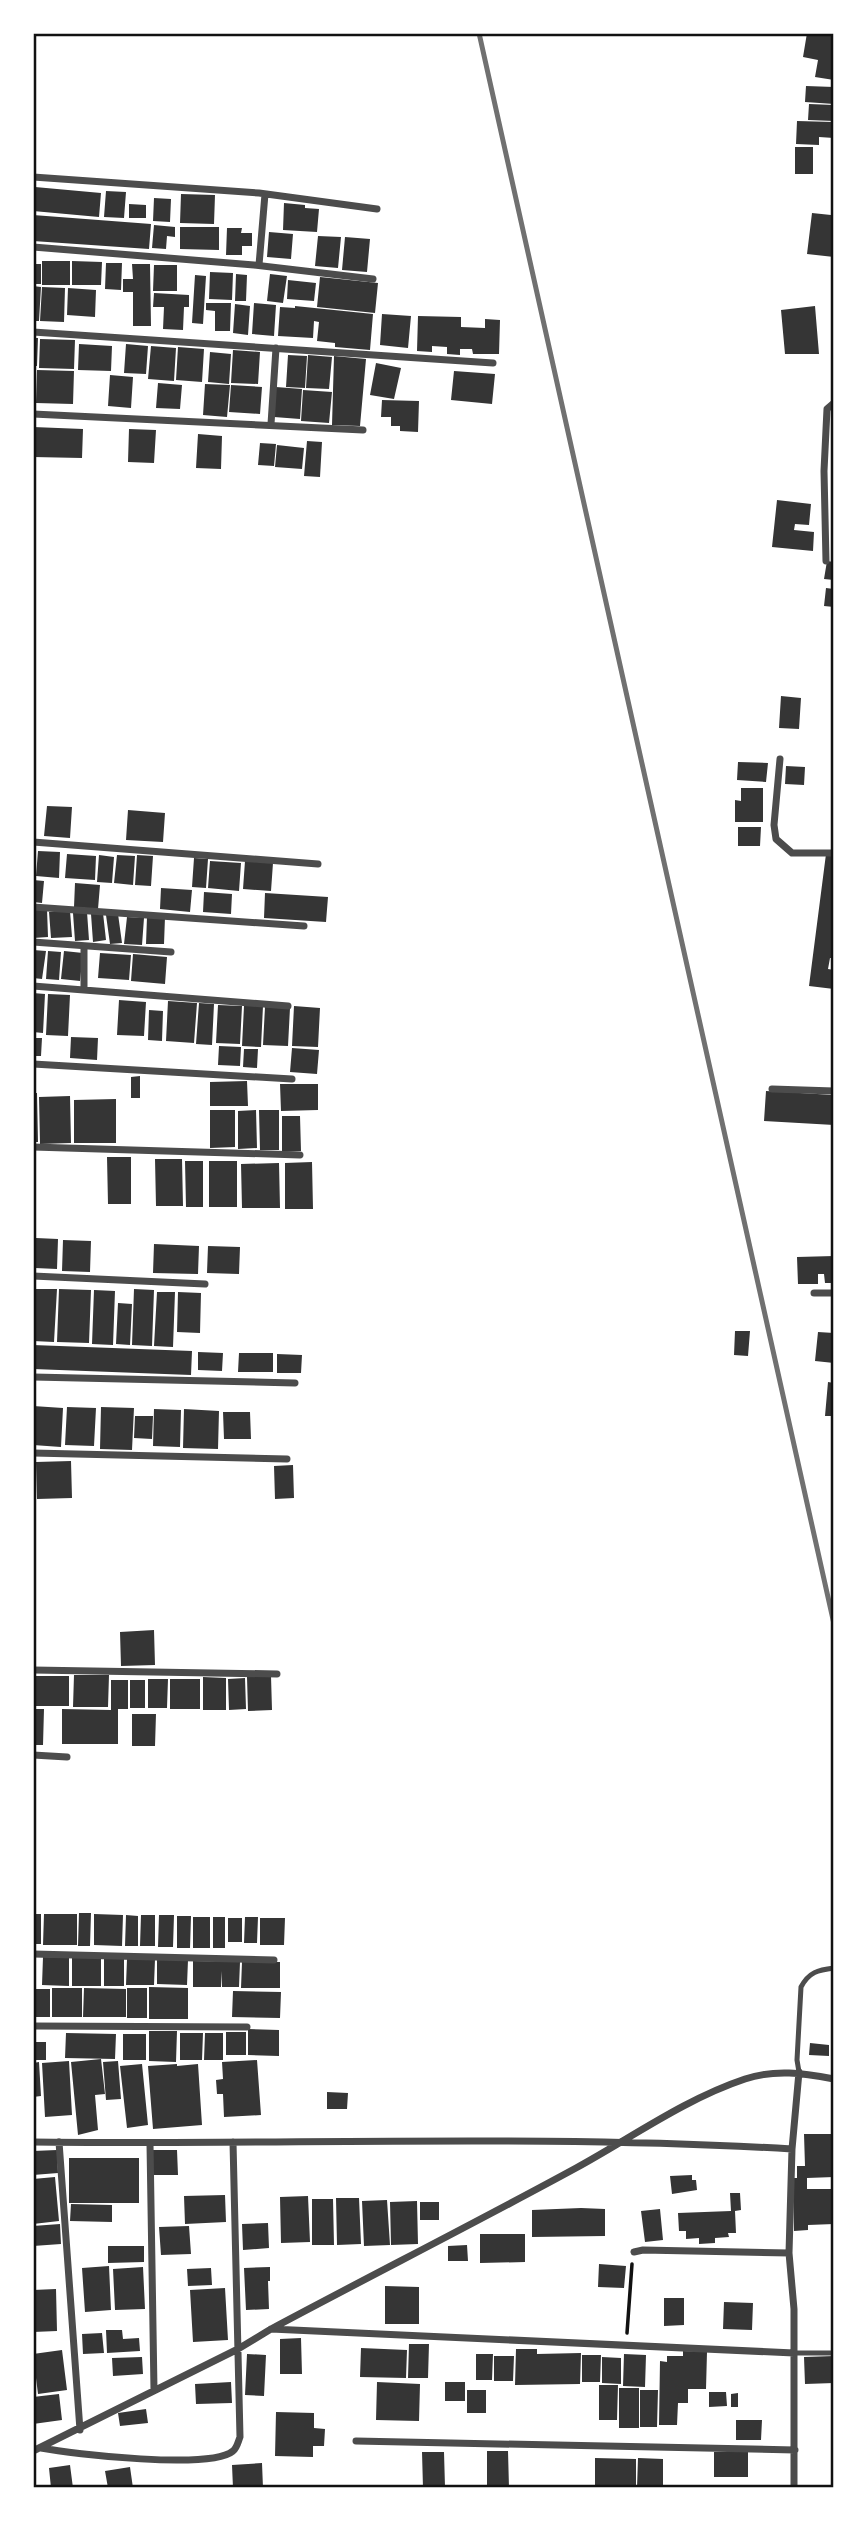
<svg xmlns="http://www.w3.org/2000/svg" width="867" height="2521" font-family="Signika,sans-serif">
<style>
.building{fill:#353535}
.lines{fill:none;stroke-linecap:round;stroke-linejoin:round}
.path{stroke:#111;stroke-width:3.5}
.service{stroke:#4c4c4c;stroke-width:5}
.minor{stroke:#4c4c4c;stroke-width:7}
.rail{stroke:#707070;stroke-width:5}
.neatline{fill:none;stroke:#111;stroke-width:2.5}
</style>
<rect width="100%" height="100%" fill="#fff"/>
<path class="building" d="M807,33H834V80L815,77L818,60L803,57Z
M806,86L834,87V104L805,102Z
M809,104L834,105V121L808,120Z
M797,121L834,122V138L819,137V145L796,144Z
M795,147H813V174H795Z
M35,187L101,193L99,217L33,211Z
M106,191L126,192L124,218L104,217Z
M181,194L215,195L214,224L180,223Z
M154,198L171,199L170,222L153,221Z
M284,203L305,205V208L319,209L317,232L283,230Z
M129,204L146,205V218H129Z
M832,210H834V257L807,254L812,213L831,215Z
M33,215L151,224L149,249L33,241Z
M154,225L175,227V237L167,236L166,249L152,248Z
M180,227H219V250L180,249Z
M227,228H242L241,233H252V246H242V255H226Z
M269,232L293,234L291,259L267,257Z
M318,236L341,237L338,268L315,266Z
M345,237L370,239L367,272L342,270Z
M42,261H70V285H42Z
M72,261L102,262L101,285H72Z
M106,263H122L121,290L105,289Z
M33,264H41V284H33Z
M132,264H150L151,326H133V292H123V279H133Z
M154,265H177V291H153Z
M210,272L233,273L232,300L209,299Z
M236,274L247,275L246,301H235Z
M270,274L287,276L283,303L267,301Z
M195,275L206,276L203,324L192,323Z
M320,277L378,283L375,313L317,307Z
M288,280L316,283L314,301L287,299Z
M33,286L41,287L39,321H33Z
M42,287L65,288L64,322L40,321Z
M68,288L96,290L95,317L67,315Z
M154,293L189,295V307H184L183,330L163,329L164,307H153Z
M206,303H231L230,331H215V311L206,310Z
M254,303L276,305L274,336L252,334Z
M235,304L250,306L248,335L233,333Z
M295,306L373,314L370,350L335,347V343L317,341L319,322L314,321L313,338L278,336L280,307L295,308Z
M815,306L819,354H785L781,310Z
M382,314L411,316L408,348L380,345Z
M418,316L461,317V327L485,328V319L500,320L499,354H473L472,349H460V355L447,354V347L432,346V352L417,351Z
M33,338H38L37,366H33Z
M40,339L75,340L74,369L39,368Z
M79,344L112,346L111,371L78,370Z
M126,344L148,346L146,374L124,373Z
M151,346L176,348L174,381L148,379Z
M178,347L204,349L202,382L176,380Z
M233,350L260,352L258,384L231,383Z
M210,352L231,354L229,384L208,382Z
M288,355L307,356L305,388L286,387Z
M308,355L332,357L329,389L306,388Z
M334,356L366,359L360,426L332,425Z
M376,363L401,368L394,399L370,395Z
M37,370L74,371L73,404L36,403Z
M454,371L495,374L492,404L451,400Z
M110,375L133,377L131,408L108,406Z
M158,383L182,385L180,409L156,408Z
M205,384L230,385L227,417L203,415Z
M231,385L262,387L260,414L229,412Z
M276,387L302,389L300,419L274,417Z
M303,390L332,392L329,423L301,421Z
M382,400L419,401L418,432L400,431V426H391V417H381Z
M33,427L83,429L82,458L33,457Z
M129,429L156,430L154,463L128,462Z
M198,434L222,436L221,469L196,468Z
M307,441L322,442L320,477L304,476Z
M260,443L276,444L274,466L258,465Z
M277,445L304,448L302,469L275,467Z
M777,500L811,504L809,525L795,524L794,530L814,532L813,551L772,547Z
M827,561L834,562V580L824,579Z
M826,588L834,589V607L824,606Z
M781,696L801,698L799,729L779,728Z
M738,762L768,763L766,782L737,780Z
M786,766L805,767L804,785L785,784Z
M741,788H763V822H735V800L741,801Z
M47,806L72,807L70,838L44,836Z
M128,810L165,813L163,842L126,840Z
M738,827H761L760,846H738Z
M38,851L60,852L59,878L36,876Z
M67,854L96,856L95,880L65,878Z
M826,854H834V958H830L828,969L834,970V989L809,986Z
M99,855L114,857L112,883L97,882Z
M117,855L135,856L133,885L114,883Z
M137,855L153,856L151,886L135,885Z
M194,858L208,859L206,888L192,887Z
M210,861L241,863L239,891L208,888Z
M245,861L273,863L271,891L243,889Z
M33,880L44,881L42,903L33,902Z
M75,883L100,885L98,909L74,907Z
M161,888L192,890L190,912L160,909Z
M204,892L232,894L231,914L203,912Z
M265,893L328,897L326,922L264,918Z
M47,909L48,937L33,938V910Z
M70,911L72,937L51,938L49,912Z
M87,912L89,940L75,941L73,913Z
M103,913L106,940L93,942L91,914Z
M118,914L122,943L110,944L106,915Z
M127,917L144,918L142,945L124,944Z
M147,917H165L164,944H146Z
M33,950L46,951L42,979L33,978Z
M48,951L61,952L59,980L46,979Z
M64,951L83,953L80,981L61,979Z
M100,953L131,955L129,980L98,978Z
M133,954L167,957L165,984L131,981Z
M33,993L45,994L43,1033L33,1032Z
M48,994L70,995L68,1036L46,1035Z
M119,1000L146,1002L144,1036L117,1035Z
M168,1001L197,1003L194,1043L166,1041Z
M199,1003L214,1004L212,1045L196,1044Z
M218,1005L242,1006L240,1044L216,1043Z
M244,1006H263L261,1047L242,1046Z
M294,1006L320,1008L318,1047L292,1046Z
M265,1007L290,1008L288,1046L263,1045Z
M149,1010L163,1011L162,1041L148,1040Z
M71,1037L98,1038L97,1060L70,1058Z
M33,1038H42L41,1056H33Z
M219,1046L241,1047L240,1066L218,1065Z
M292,1048L319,1050L317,1074L290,1072Z
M244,1049H258L257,1068L243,1067Z
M140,1076V1098H131V1077Z
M247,1081L248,1106H210V1082Z
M280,1084H318V1110L281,1111Z
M766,1091L834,1095V1125L764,1121Z
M33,1093H37L38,1142H33Z
M70,1096L71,1143L40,1144L39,1097Z
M116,1099V1143H74V1100Z
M210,1110H235V1147L210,1148Z
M256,1110L257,1148L238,1149V1111Z
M259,1110H279V1150H260Z
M282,1116H300L301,1151L282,1152Z
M107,1157H131V1204H108Z
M155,1159H182L183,1206H156Z
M185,1161H203V1207H186Z
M209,1161H237V1207H209Z
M33,1162H36V1198H33Z
M312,1162L313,1209H285V1163Z
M279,1163L280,1208H242L241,1164Z
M36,1238L58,1239L57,1269L35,1268Z
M63,1240L91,1241L90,1272L62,1271Z
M154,1244L199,1246L198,1274L153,1273Z
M208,1246L240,1247L239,1274L207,1273Z
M834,1256V1283H825L824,1274H818V1284H798L797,1257Z
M33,1289H57L54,1342L33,1341Z
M59,1289L91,1290L89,1343L57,1342Z
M134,1289L154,1290L152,1346L132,1345Z
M94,1290L115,1291L113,1345L92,1344Z
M157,1292H175L173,1347L154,1346Z
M178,1292L201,1293L200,1333L177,1332Z
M118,1303L132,1304L130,1345L116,1344Z
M735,1331H750L748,1356L734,1355Z
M818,1332L834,1333V1363L815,1361Z
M33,1345L192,1351L191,1375L33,1369Z
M198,1352L223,1353L222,1371L198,1370Z
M239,1353H273V1372H238Z
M277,1354L302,1355L301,1373H277Z
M828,1382L834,1383V1416H825Z
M33,1406L63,1408L61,1447L33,1445Z
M67,1407L96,1408L94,1446L65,1445Z
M101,1407L134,1408L132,1450L100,1449Z
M154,1409L181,1410L180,1447L153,1446Z
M184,1409L219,1411L218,1449L183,1448Z
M223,1412H250L251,1439H224Z
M135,1416H153L152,1439L134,1438Z
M71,1461L72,1498L37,1499L36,1462Z
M293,1465L294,1498L275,1499L274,1466Z
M154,1630L155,1665L121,1666L120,1632Z
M74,1675H109L108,1707H73Z
M33,1676H69V1706H33Z
M271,1676L272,1710L248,1711L247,1677Z
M203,1677L226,1678V1710H203Z
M245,1678L246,1709L229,1710L228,1679Z
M148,1679H168L167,1708H148Z
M170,1679H200V1709H170Z
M111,1680H128V1709H118V1744H62V1709L111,1710Z
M130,1680H145V1708H130Z
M33,1709H44L43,1745H33Z
M132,1714H156L155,1746H132Z
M79,1913H91L90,1946H78Z
M33,1914H41V1944H33Z
M44,1914H77V1945H43Z
M94,1914L123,1915L122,1946L94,1945Z
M126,1915L138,1916V1946H125Z
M141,1915H155V1946H140Z
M159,1915H174L173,1947H158Z
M177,1916H191L190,1948H177Z
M193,1917H210V1948H193Z
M213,1917H225V1948H213Z
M245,1917H258L257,1943H244Z
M228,1918H242V1942H228Z
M260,1918H285L284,1945H260Z
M43,1957L69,1958V1986L42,1985Z
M72,1957L101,1958V1986H72Z
M104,1958H124V1986H104Z
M127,1959H155L154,1985H126Z
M157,1960H188L187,1985L157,1984Z
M193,1961L240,1962L239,1987H222V1971L221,1987H193Z
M242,1962H280V1988H241Z
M149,1987L188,1988V2019H149Z
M52,1988H82V2017H52Z
M84,1988L126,1989V2017H83Z
M127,1988H147V2018H127Z
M33,1989H50V2017H33Z
M233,1991L281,1992L280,2018L232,2017Z
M248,2029L279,2030V2056L248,2055Z
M149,2031H177L176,2062L149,2061Z
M226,2032H246V2055H226Z
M66,2033L116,2034L115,2059L65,2058Z
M180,2033H203L202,2060H180Z
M205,2033H223V2060H204Z
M123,2034H146V2060H123Z
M33,2042H46V2060H33Z
M810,2043L829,2045V2056L809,2055Z
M101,2059L105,2094L95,2095L98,2130L78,2135L71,2062Z
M257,2060L261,2115L224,2117L223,2094H217L216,2080L223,2079L222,2062Z
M69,2061L72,2115L45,2117L42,2063Z
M118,2061L121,2099L106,2100L103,2062Z
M39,2062L41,2096L33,2097V2063Z
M142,2064L148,2125L127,2128L120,2066Z
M177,2064V2066L198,2064L202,2125L153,2129L148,2066Z
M327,2092L348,2093L347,2109H327Z
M804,2134H834V2177L807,2178V2189H834V2224L808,2225V2230L794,2231L793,2178H797V2166H805Z
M57,2150L58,2173L33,2175V2151Z
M153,2150H177L178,2175H153Z
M69,2158H139V2203H69Z
M692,2175V2180H696L697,2190L672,2194L670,2176Z
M55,2177L59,2221L33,2224V2179Z
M730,2193H740L741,2210L735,2211L736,2233H728L729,2237L715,2238V2243L699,2244V2238L686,2239V2231H679L678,2213L731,2211Z
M225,2195L226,2222L185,2224L184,2196Z
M308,2196L310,2242L281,2243L280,2197Z
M336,2198H359L361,2244L337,2245Z
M312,2199H333L334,2245H312Z
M387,2200L390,2245L364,2246L362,2201Z
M417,2201L418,2244L391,2245L390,2202Z
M420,2202H439V2220H420Z
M71,2204L112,2205V2222L70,2221Z
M581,2208L605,2209V2236L532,2237V2210Z
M660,2209L663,2240L645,2242L641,2211Z
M268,2223L269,2248L243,2250L242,2224Z
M60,2224L61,2244L33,2246V2226Z
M189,2226L191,2254L161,2255L159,2227Z
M480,2234H525V2262L480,2263Z
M467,2245L468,2261H448V2246Z
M108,2246H144V2262L108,2263Z
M599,2264L626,2266L624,2288L598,2287Z
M109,2266L111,2310L85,2312L82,2268Z
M143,2267L145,2309L115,2310L113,2269Z
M270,2267V2281H268L269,2309L246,2310L244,2268Z
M211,2268L212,2285L188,2286L187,2269Z
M385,2286L419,2287V2324H385Z
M225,2288L228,2340L193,2342L190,2290Z
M56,2289L57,2331L33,2332V2290Z
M664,2298H684V2325L664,2326Z
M724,2302L753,2303L752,2330L723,2329Z
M106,2330H122L123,2339L139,2338L140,2351L107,2353Z
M102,2333L104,2353L83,2354L82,2334Z
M301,2338L302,2374H280V2339Z
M409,2344H429L428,2378H408Z
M361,2348L407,2350L406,2378L360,2377Z
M516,2349H537V2354L581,2353L580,2384L515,2385Z
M62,2350L67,2390L38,2394L33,2354Z
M683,2351L707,2352L706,2389H688V2403H678L677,2425H659L660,2361L667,2362V2356H683Z
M247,2354L266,2355L264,2396L245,2395Z
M476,2354H493L492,2380H476Z
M624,2354L646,2355L645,2387L623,2386Z
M582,2355H601L600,2382H582Z
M494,2356H514L513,2381H494Z
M834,2356V2383L805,2384L804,2357Z
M142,2357L143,2374L113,2376L112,2358Z
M602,2357L621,2358V2384L602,2383Z
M231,2382L232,2403L196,2404L195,2384Z
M377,2382L420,2384L419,2421L376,2420Z
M445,2382H465V2401H445Z
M599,2385H618L617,2420H599Z
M619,2388H639V2428H619Z
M467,2390H486V2413H467Z
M640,2390H658L657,2427H640Z
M709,2392H726L727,2406L709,2407Z
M738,2393V2407H731V2394Z
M59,2394L62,2420L33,2424V2397Z
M146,2409L148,2423L120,2426L118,2413Z
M276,2412L314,2413V2428L325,2429L324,2446H313V2457L275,2456Z
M736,2420H762L761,2440H736Z
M487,2451H508L509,2488H487Z
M422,2452H444L445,2487L423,2488Z
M714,2452H748V2477H714Z
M595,2458L636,2459V2488H595Z
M638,2458L663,2459V2488H637Z
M262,2463L263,2488H233L232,2465Z
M70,2465L73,2488H51L49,2468Z
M130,2467L133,2488H108L105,2471Z"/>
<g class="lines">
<path class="path" d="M627,2333L632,2264"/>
<path class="service" d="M799,2072L797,2060L801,1987C809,1972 818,1970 834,1968
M794,2353H834"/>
<path class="minor" d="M33,177L259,193L377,209
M33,247L254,265L373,279
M259,265L265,194
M33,332L493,363
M33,414L363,430
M271,424L276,348
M826,561L824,471L827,409L834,403
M780,759L774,825L776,839L792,853H834
M33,842L318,864
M33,907L304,926
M33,942L171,952
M33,986L288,1006
M84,989V947
M33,1064L292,1079
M772,1089L834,1091
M33,1147L300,1155
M33,1276L205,1284
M814,1293H834
M33,1377L295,1383
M33,1453L287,1459
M33,1670L277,1674
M33,1755L67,1757
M33,1954L274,1960
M33,2026L247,2027
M33,2142C286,2145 539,2134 792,2149
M59,2142L80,2430
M150,2144L154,2390
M634,2252L643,2250L789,2253
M271,2329L794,2353
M356,2441L795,2450
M41,2448C73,2454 211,2470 233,2451C237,2448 238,2442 240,2437L233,2142
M33,2451L238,2349L271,2329C372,2275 475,2223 576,2168C631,2138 685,2099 745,2079C776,2069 802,2073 834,2079
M794,2488V2309L789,2253L792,2149L799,2072"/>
<path class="rail" d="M479,33L834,1624"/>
</g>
<rect width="867" height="2521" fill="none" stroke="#ffffff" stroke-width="70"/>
<rect x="35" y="35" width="797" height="2451" class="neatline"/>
</svg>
